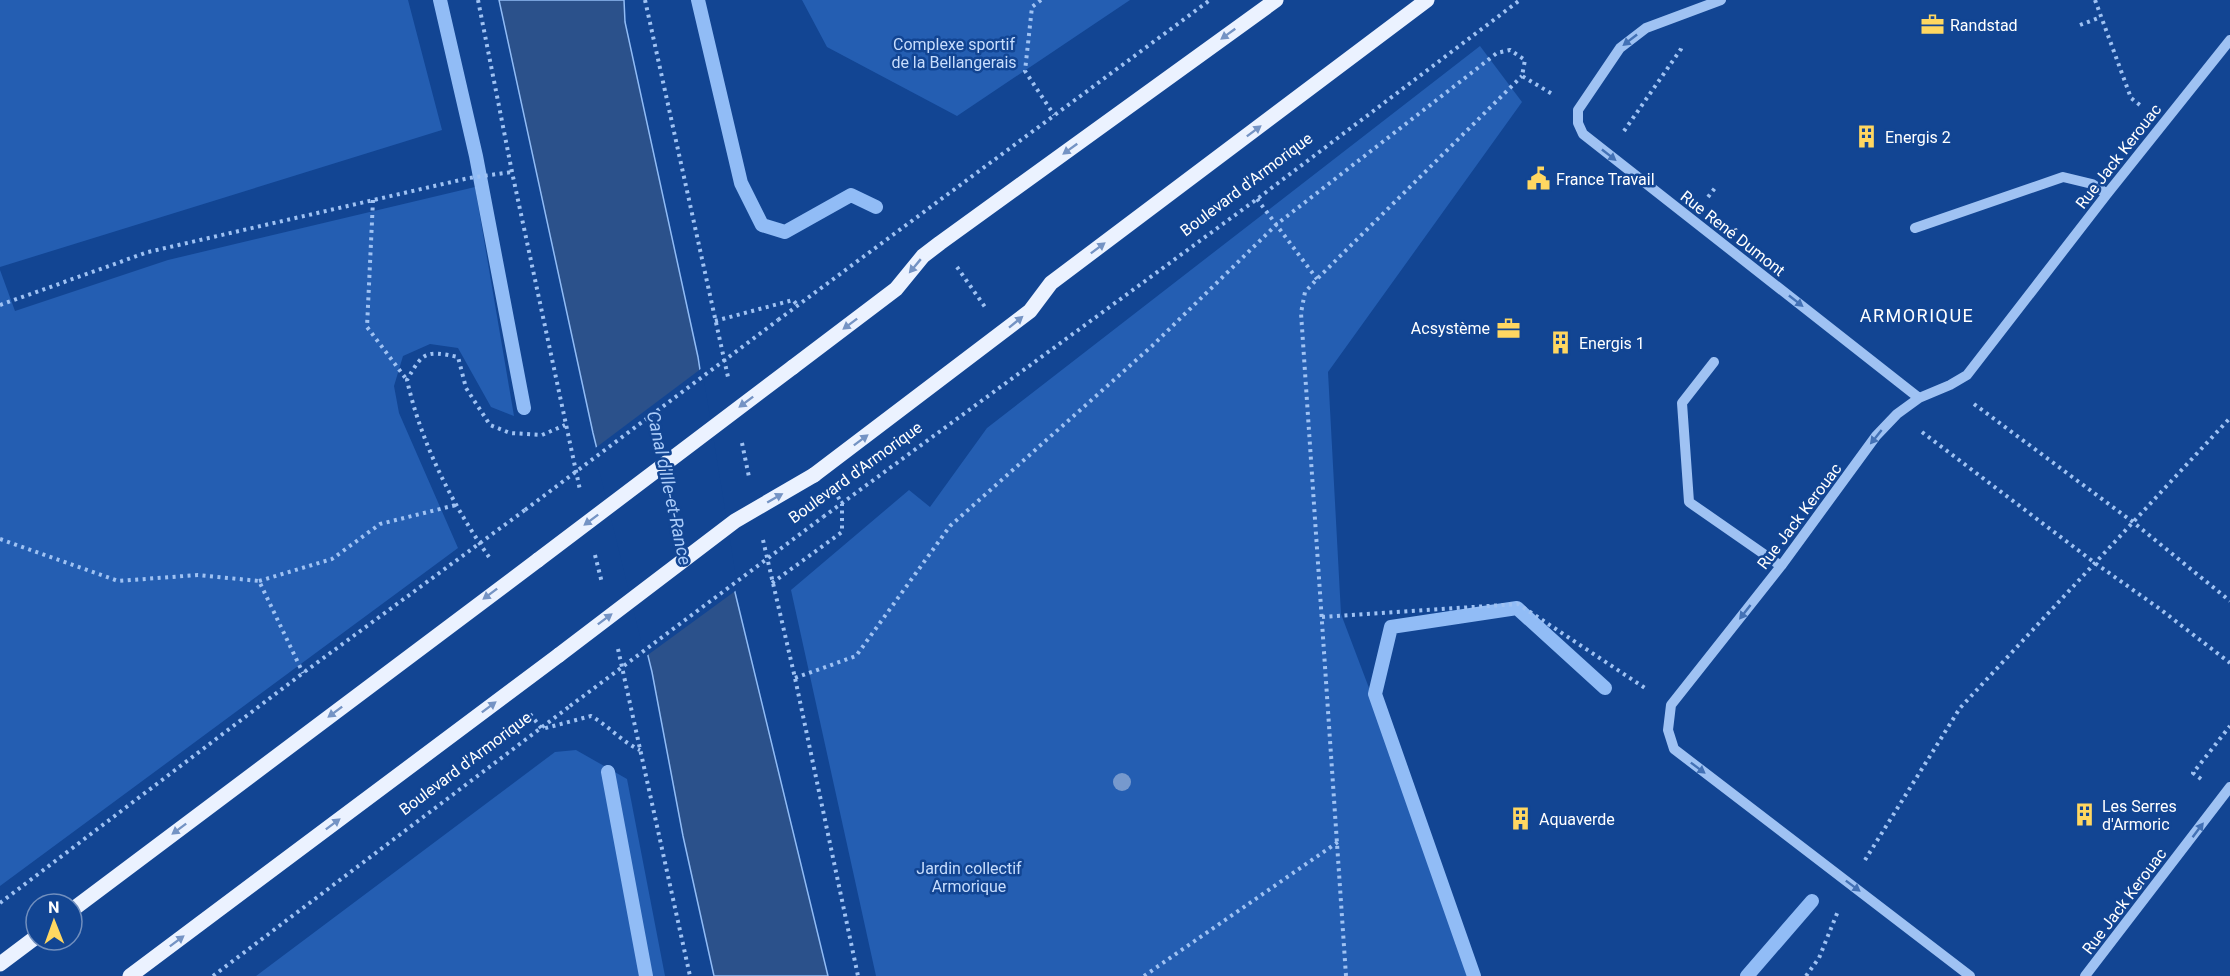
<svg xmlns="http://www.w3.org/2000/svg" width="2230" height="976" font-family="Roboto,sans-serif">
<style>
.green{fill:#245eb2}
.water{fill:#2b518b;stroke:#91bcf6;stroke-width:1.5}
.pier{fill:#124593}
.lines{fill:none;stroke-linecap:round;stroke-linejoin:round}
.stream{stroke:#91bcf6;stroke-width:14}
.path{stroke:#9fc2f3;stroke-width:4;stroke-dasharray:3 4.5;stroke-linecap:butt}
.minor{stroke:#9fc2f3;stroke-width:10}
.major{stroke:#ebf2ff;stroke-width:15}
.path-bridge{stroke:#9fc2f3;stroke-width:4;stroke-dasharray:3 4.5;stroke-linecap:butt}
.major-bridge{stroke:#ebf2ff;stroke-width:15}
.tree{fill:#7699cd}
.oneway{fill:#7493c4}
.oneway2{fill:#4371b5}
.labels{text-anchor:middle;stroke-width:5;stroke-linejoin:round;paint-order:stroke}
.poi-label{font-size:16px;fill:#fff;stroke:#124593;text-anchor:start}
.park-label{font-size:16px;fill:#c7ddfd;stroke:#124593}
.street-label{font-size:16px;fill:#fff;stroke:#124593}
.neighbourhood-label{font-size:18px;letter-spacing:1.5px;fill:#fff;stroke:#124593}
.water-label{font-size:18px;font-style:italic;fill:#abccf9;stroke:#124593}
</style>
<rect width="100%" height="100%" fill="#124593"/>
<path class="green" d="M0,0H408L442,130L0,267Z
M802,0H1130L957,116L827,47Z
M1480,46L1522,102L1328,372L1341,614L1478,976H876L791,590L909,490L930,507L987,428Z
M475,187L514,416L491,407L458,348L430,344L403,356L394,386L399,413L458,548L0,886V270L15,311L168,260Z
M576,750L627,779L665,976H256L555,752Z"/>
<path class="water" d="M499,0H624L625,22L698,357L733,584L828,976H714L683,836L652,672L593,433Z"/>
<path class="pier" d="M702,368L738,589L645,657L594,449Z"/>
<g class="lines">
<path class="stream" d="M440,0L476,156L524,408
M698,0L741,183L762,225L785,232L851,195L876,207
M608,772L646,976
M1474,976L1375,694L1391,627L1517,608L1605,688
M1747,976L1812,901"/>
<path class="path" d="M478,0L512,172L580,490
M645,0L728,377
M1041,0L1032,7L1025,71L1054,115
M2095,0L2131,98L2140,105
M2080,25L2101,17
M1624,131L1681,49L1682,46
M1708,197L1715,188
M1257,199L1317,279
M373,200L367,327L407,380
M957,267L985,307
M0,305L148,252L469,178L512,172
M778,320L1210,0
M715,321L793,300L798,306
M1974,404L2133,522L2230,601
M1922,432L2095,563L2160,609L2230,663
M742,443L749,477
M823,517L1257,199L1520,0
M0,539L118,581L198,575L259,581L303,673
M763,540L795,678L858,976
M595,555L602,583
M489,557C452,504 421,443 407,380C423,352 425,350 458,357L466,388L490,425L510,433L542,435L565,425
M259,581L332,559L380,524L456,505
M772,583L842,532V504L837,495
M1322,617L1518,604L1648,690
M618,649L690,976
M795,678L856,656L950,526L1152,346L1277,224L1497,53L1510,50L1525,60L1522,76L1554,95
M530,714L542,729L591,716C609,726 622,742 640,750
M2201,779L2193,773L2230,726
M1865,860L1960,708L2230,418
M0,903L303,673L525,510
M213,976L570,706
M1144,976L1338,842
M1346,976L1301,313L1305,292L1317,279L1522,76
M1806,976L1819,958L1838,911"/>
<path class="minor" d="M1721,0L1646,28L1620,48L1578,110V123L1583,134L1919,398
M1915,228L2063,177L2092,184L2107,194
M1714,362L1682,403L1689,502L1781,566
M1970,976L1674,749L1668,730L1671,705L1781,566L1876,436L1897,414L1919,398L1950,385L1967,375L2107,194L2230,40
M2085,976L2230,787"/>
<path class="major" d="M793,367L896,289L923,256L940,243L1276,0
M814,475L1030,311L1051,283L1427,0
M72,910L538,560
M0,964L36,937
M130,976L559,655"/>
<path class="path-bridge" d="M525,510L778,320
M570,706L823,517"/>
<path class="major-bridge" d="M538,560L793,367
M559,655L735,521L814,475"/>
</g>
<circle class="tree" cx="1122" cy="782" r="9"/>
<defs><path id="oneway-solid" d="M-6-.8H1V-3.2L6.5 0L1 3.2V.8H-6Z" transform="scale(1.5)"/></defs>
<g class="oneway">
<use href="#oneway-solid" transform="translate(1228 34) rotate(144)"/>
<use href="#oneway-solid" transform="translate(1254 131) rotate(-37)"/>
<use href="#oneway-solid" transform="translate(1070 149) rotate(144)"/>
<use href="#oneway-solid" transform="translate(1098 248) rotate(-37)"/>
<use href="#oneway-solid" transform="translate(915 266) rotate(130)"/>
<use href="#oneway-solid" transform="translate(1016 322) rotate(-39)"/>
<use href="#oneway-solid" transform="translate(850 324) rotate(143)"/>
<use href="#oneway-solid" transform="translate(746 402) rotate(143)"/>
<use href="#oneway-solid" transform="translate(861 440) rotate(-37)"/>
<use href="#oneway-solid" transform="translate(775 498) rotate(-30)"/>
<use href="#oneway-solid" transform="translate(591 520) rotate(143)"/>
<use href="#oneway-solid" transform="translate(490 594) rotate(143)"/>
<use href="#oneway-solid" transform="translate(605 619) rotate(-37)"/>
<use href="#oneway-solid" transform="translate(489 707) rotate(-37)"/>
<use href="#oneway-solid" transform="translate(335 712) rotate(143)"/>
<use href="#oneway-solid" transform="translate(333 824) rotate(-37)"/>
<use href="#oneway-solid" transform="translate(179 829) rotate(143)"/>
<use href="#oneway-solid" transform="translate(177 941) rotate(-37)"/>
</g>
<g class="oneway2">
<use href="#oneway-solid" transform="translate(1630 40) rotate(142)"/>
<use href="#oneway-solid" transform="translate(1609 155) rotate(38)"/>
<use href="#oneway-solid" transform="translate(1796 301) rotate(38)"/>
<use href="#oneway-solid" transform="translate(1876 437) rotate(129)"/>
<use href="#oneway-solid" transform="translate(1745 612) rotate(128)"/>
<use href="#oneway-solid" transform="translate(1698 768) rotate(37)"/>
<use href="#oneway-solid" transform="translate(2198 830) rotate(-53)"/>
<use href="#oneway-solid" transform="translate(1853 886) rotate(37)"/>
</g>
<defs>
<symbol id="office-bare" viewBox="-9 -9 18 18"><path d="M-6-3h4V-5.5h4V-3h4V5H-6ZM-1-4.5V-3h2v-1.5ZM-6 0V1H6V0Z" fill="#ffd761" stroke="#124593" stroke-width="2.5" paint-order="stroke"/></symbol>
<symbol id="building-bare" viewBox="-9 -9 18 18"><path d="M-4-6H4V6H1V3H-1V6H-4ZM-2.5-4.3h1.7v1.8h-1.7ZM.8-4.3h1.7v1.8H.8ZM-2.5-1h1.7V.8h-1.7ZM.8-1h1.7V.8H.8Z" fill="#ffd761" stroke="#124593" stroke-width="2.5" paint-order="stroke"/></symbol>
<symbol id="civic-bare" viewBox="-9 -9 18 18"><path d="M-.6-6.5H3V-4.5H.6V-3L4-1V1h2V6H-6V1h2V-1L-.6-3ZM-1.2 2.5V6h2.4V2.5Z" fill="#ffd761" stroke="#124593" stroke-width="2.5" paint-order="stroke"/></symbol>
</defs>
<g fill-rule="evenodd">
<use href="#office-bare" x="1916" y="8" width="33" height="33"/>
<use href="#building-bare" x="1850" y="120" width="33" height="33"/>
<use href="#civic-bare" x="1522" y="162" width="33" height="33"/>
<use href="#office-bare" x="1492" y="312" width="33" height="33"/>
<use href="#building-bare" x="1544" y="326" width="33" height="33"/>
<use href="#building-bare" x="2068" y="798" width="33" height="33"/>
<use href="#building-bare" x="1504" y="802" width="33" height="33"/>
</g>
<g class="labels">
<g class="poi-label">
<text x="1950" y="31">Randstad</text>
<text x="1885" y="143">Energis 2</text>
<text x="1556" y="185">France Travail</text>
<text x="1490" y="334" text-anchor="end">Acsystème</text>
<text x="1579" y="349">Energis 1</text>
<text x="2102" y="812">Les Serres<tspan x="2102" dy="18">d'Armoric</tspan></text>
<text x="1539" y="825">Aquaverde</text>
</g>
<g class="park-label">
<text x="954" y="50">Complexe sportif<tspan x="954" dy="18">de la Bellangerais</tspan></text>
<text x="969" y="874">Jardin collectif<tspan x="969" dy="18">Armorique</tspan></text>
</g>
<g class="street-label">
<text transform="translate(2118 156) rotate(-52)" y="6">Rue Jack Kerouac</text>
<text transform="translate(1246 184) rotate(-37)" y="6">Boulevard d'Armorique</text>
<text transform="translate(1733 233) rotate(38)" y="6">Rue René Dumont</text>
<text transform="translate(855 472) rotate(-36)" y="6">Boulevard d'Armorique</text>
<text transform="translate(1799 516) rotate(-53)" y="6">Rue Jack Kerouac</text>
<text transform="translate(465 763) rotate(-37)" y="6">Boulevard d'Armorique</text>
<text transform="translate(2124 901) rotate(-53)" y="6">Rue Jack Kerouac</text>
</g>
<g class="neighbourhood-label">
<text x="1917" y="322">ARMORIQUE</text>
</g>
<g class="water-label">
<text transform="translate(669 488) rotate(78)" y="6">Canal d'Ille-et-Rance</text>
</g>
</g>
<g transform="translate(54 922) rotate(359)"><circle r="28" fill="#124593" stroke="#718fbe" stroke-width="1.5"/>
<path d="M0-4.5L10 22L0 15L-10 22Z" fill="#ffd761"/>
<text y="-9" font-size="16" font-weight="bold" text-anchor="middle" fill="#ffffff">N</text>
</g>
</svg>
